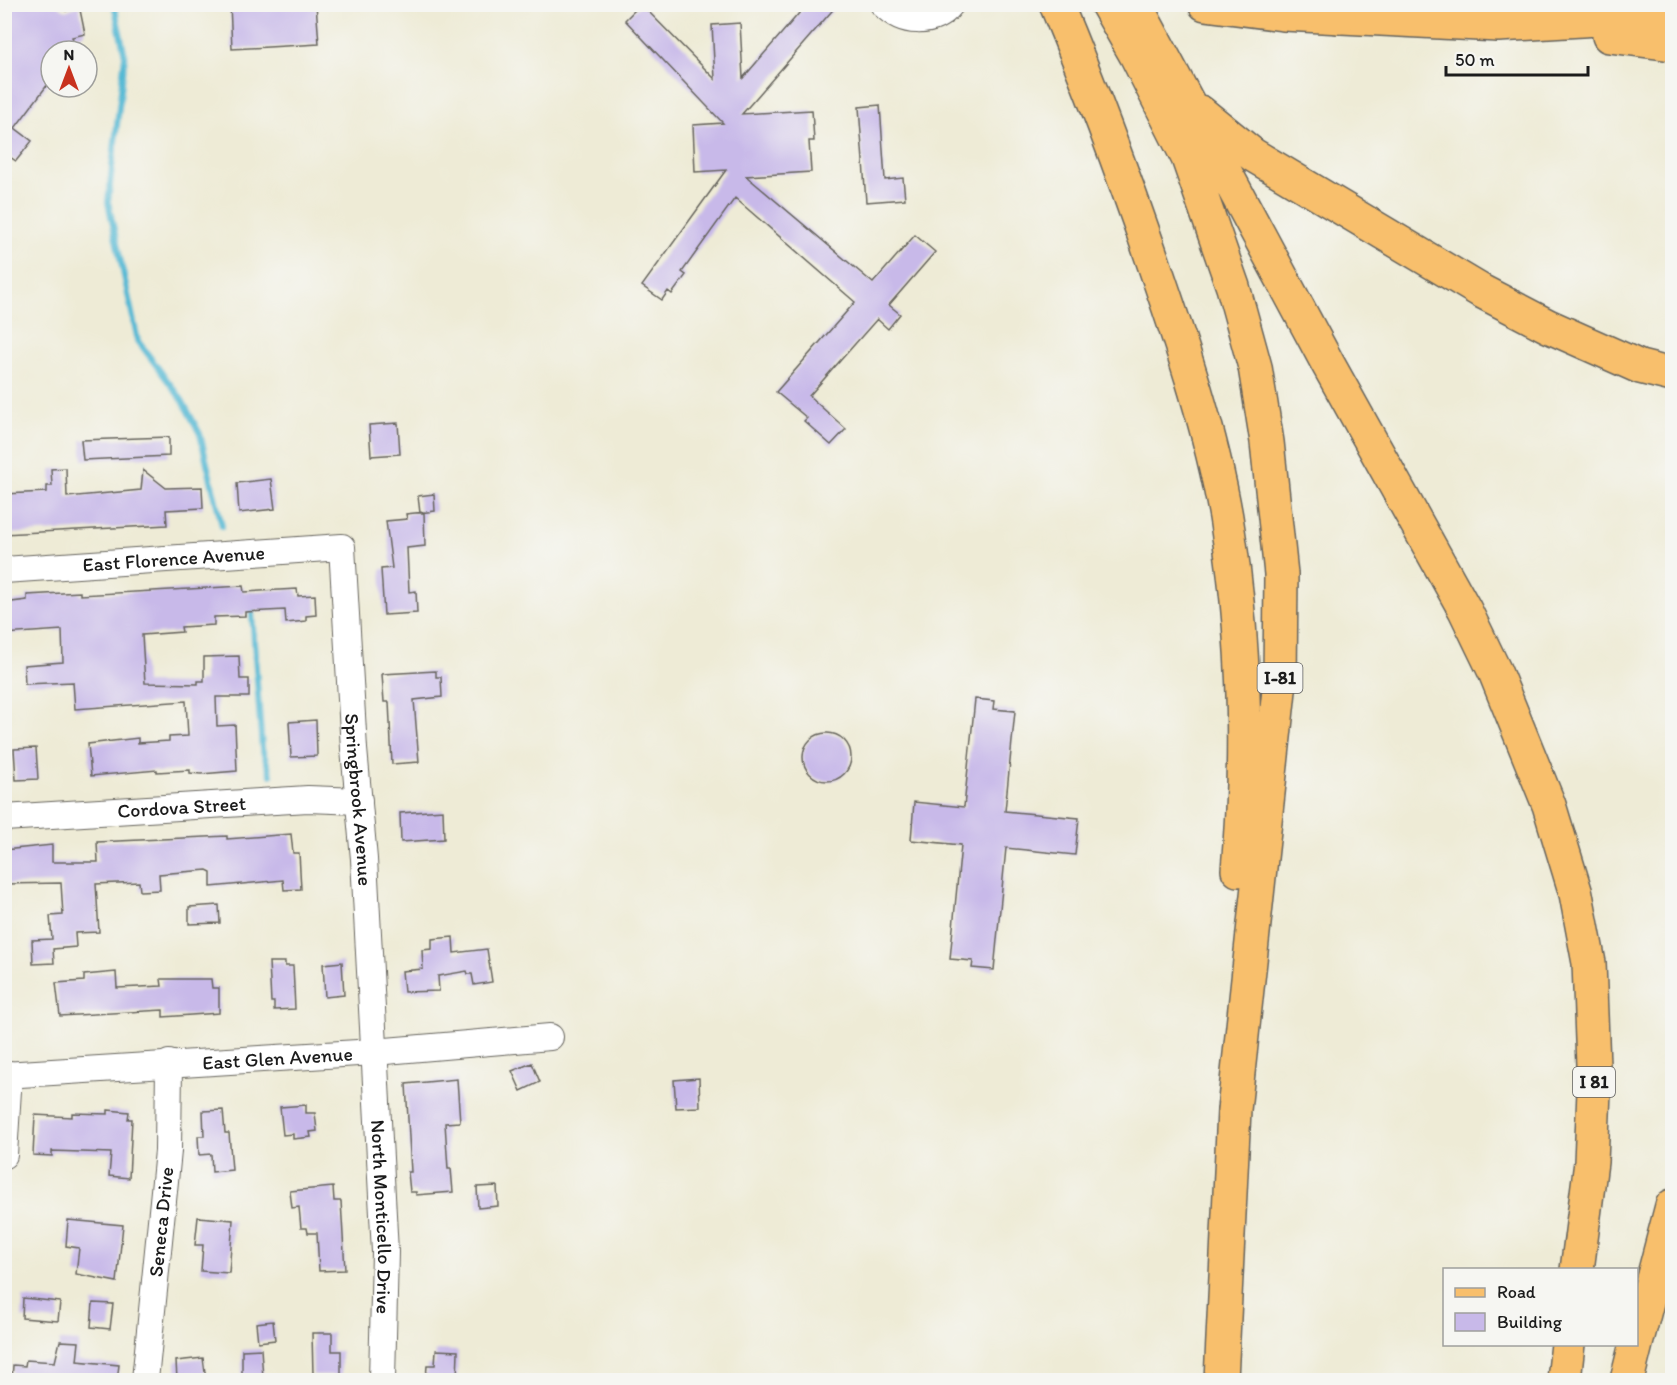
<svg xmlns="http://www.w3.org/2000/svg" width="1677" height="1385" font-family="Itim,sans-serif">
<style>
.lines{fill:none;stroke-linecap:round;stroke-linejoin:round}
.stream{stroke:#55b9d4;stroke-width:6}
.building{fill:#c8b9e9}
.minor-casing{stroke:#66645d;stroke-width:28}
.major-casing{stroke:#66645d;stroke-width:36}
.highway-casing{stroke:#66645d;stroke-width:36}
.minor{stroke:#fff;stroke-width:26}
.major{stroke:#f8bf6c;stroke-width:33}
.highway{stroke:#f8bf6c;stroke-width:33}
.labels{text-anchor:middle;stroke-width:4.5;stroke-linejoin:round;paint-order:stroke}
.shield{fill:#f6f6f2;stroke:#5d5d5c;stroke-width:1.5}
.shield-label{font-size:18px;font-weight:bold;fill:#1c1c1c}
.street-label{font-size:20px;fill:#1c1c1c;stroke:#f6f6f2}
</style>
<rect width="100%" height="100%" fill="#f6f6f2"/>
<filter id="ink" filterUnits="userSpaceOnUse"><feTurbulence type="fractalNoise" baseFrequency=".0167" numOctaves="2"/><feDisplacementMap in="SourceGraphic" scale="12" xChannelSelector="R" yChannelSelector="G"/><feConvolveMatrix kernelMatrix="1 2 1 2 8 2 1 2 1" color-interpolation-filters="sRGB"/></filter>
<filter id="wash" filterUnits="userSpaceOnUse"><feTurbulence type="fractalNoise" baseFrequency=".008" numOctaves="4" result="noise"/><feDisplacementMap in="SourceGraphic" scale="24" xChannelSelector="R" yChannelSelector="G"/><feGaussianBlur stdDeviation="1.35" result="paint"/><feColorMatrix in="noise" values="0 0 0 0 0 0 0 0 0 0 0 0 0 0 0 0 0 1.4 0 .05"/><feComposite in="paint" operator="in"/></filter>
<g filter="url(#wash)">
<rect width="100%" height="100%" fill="#eeebd6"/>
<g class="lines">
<path class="stream" d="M114,4L125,56L108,202L138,341L182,400L200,434L222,526
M252,614L262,749L271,775"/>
</g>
<g id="blocks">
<path class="building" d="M4,4H57L66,11L79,5L85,34L72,37L75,51H51V80L15,128L32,141L16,161L4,153Z
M230,4H316L319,44L232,49Z
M641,4L715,79L712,25L740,23L743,78L807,4H838L742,114L812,110L814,141H809L811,172L746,176L873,283L915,235L935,252L889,305L900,314L888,329L877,319L809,396L846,429L831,445L804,421L807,418L776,392L855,302L735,198L682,272L686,275L672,294L668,291L662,300L642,286L726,170L695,172L693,125L723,123L625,20Z
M880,105L885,180L903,178L905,199L866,202L859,107Z
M398,423L400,454L371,456L369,425Z
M169,437V456L83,460L81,440Z
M66,468L67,497L141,490L143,470L166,488L202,487L203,508L166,510L167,525L4,534V494L47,492V486H52L51,469Z
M271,479L275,509L239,513L237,483Z
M434,494L435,511L420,513L418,496Z
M424,512L425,546L407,548L409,592L416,591L417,613L384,615L381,569L392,568L386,521L407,519L406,514Z
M243,586L244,592L297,589L298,596L315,595L316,615L306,616V621L286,623L285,610L245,612V616L214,617V625L181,627L182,632L142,635L145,683L198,684V681H204V657L239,656L240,679H249V697H216L217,726L235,725L237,771L201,774L190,773V770L157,772V770L91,776L88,744L138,738V743L169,741V737L188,736L186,701L75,709L73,682L25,684L24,665L63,662L62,630L4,634V603L27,600V595L80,592V595Z
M436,671V677H441L442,697L414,700L419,762L392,764L389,702H384L382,674Z
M975,699L994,701L993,709L1015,711L1005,811L1079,818L1075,855L1006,848L994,970L972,968L973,961L950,959L961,845L911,840L914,802L964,807Z
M316,720L317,756L291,757L289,722Z
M803 757a24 24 0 1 1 48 0a24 24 0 1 1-48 0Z
M36,748L38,779L16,780L14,749Z
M443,810L444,839L401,842L400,813Z
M291,834L293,853H299L301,889L284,890L283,880L211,887V872L207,870L159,874L160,890L140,891L139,882L96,884L99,932L75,933L76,947L53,949L54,963L33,964L32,940L52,939L50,916L63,915L61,883L4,884V850L52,845V862H98L97,842L227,836V839Z
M219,905L220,923L189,924V907Z
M453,937L454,953L487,949L492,982L474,985L472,974H468L467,971L438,976L439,991L404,992L402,971L423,969L422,950L432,949V939Z
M269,962H285V966H293L295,1009L274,1010V1002H271Z
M342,962L344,995L325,997L323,964Z
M116,972L117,988L162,986L161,979H211L212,988H219V1013L163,1017V1010L60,1016L56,983L84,981V975Z
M532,1063L540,1082L521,1091L512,1071Z
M699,1078L700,1107L676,1108L674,1080Z
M457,1079L460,1122L445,1123L448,1169H451L453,1192L416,1195V1192H410L408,1172H411L406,1084Z
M306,1105V1113H315L317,1131L310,1132L311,1137L293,1139V1134L283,1135L280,1107Z
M108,1110L129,1112L128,1119H132L129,1178L109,1176L111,1153L52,1151V1156L33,1155L35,1115L72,1117V1113L108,1114Z
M223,1110L225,1133H229L232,1170L212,1172L211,1154L199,1155L198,1136H204L203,1111Z
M497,1186L498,1206L478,1208L477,1187Z
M333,1187L334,1201H341L345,1270L319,1271L317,1233H308L307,1228H301L299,1207L292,1208L290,1191Z
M198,1217L233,1220L229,1273L201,1271L203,1245H195Z
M68,1220L123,1225L117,1282L76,1274L79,1248L66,1246Z
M23,1298L60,1302L58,1321L22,1318Z
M93,1303L113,1304L110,1329L91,1327Z
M273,1321L275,1340L258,1342L256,1323Z
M312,1333H332V1351H341V1375H313Z
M60,1341L79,1342L77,1361L119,1365L117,1380H12L13,1365L25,1366L26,1360L55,1362Z
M261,1349L263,1378L242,1380V1350Z
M436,1350L458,1351L457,1380H426L427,1365H435Z
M203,1358L206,1380H177L176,1361Z"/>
</g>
</g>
<g filter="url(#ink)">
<use href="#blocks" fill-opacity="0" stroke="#66645d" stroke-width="1.5"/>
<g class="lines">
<defs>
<g id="minor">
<path d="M883,4C902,24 933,27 951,4"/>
<path id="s1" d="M4,570L342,547L354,749L364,859L385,1252L382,1380"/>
<path id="s2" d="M4,818L308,799L359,801"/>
<path id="s3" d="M4,1075L374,1052L550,1037"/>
<path d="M4,1155L9,1074"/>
<path id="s4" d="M145,1380L168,1151L169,1063"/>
</g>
<path id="major" d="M1205,4L1283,14L1498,25L1598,19L1647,20L1672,15
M1609,36L1672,44"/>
<path id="highway" d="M1056,4C1092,90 1124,176 1154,264C1182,346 1211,431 1226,517C1245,633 1248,754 1238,870
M1107,4L1136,55L1188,158L1233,287L1255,367L1267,442L1281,574L1280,681L1234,1110L1221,1380
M1135,4L1328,364L1465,610L1495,672L1549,805L1576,894L1589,963L1594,1091L1591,1162L1577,1270
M1296,4L1339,17
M1200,112L1253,155L1481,291L1548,326L1640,367L1672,375
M1636,1344L1672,1206
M1564,1380L1568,1344
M1627,1380L1636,1344"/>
</defs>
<use href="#minor" class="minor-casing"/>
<use href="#major" class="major-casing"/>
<use href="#highway" class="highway-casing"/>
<use href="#minor" class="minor"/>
<use href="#major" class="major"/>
<use href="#highway" class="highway"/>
</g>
</g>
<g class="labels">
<g class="shield">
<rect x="1257.5" y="663" width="45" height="30" rx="4.5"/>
<rect x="1573" y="1067" width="42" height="30" rx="4.5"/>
</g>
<g class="shield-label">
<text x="1280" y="684">I-81</text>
<text x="1594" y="1088">I 81</text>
</g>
<g class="street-label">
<text dy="7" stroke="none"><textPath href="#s1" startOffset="170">East Florence Avenue</textPath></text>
<text dy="7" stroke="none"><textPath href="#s1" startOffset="592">Springbrook Avenue</textPath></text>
<text dy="7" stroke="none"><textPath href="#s2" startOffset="178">Cordova Street</textPath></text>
<text dy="7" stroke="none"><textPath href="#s3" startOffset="274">East Glen Avenue</textPath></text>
<text dy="7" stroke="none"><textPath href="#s1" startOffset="1010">North Monticello Drive</textPath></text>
<text dy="7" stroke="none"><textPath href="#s4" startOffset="159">Seneca Drive</textPath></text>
</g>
</g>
<rect width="1677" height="1385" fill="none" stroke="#f6f6f2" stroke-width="24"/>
<rect x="1443" y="1268" width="195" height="78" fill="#f6f6f2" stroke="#9f9f9c" stroke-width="1.5"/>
<rect x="1455" y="1288" width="30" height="9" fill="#f8bf6c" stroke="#9f9f9c" stroke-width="1.5"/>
<text x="1497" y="1298" font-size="18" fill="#1c1c1c">Road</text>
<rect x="1455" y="1313" width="30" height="18" fill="#c8b9e9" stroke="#9f9f9c" stroke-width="1.5"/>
<text x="1497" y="1328" font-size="18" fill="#1c1c1c">Building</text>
<g transform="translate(69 69)"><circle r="28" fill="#f6f6f2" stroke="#9f9f9c" stroke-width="1.5"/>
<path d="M0-4.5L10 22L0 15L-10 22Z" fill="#c8321e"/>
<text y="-9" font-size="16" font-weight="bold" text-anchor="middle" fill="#1c1c1c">N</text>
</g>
<path d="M1446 66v9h142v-9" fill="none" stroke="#1c1c1c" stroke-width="3"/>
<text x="1455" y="66" font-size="18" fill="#1c1c1c" stroke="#f6f6f2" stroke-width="4.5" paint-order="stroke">50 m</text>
</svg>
